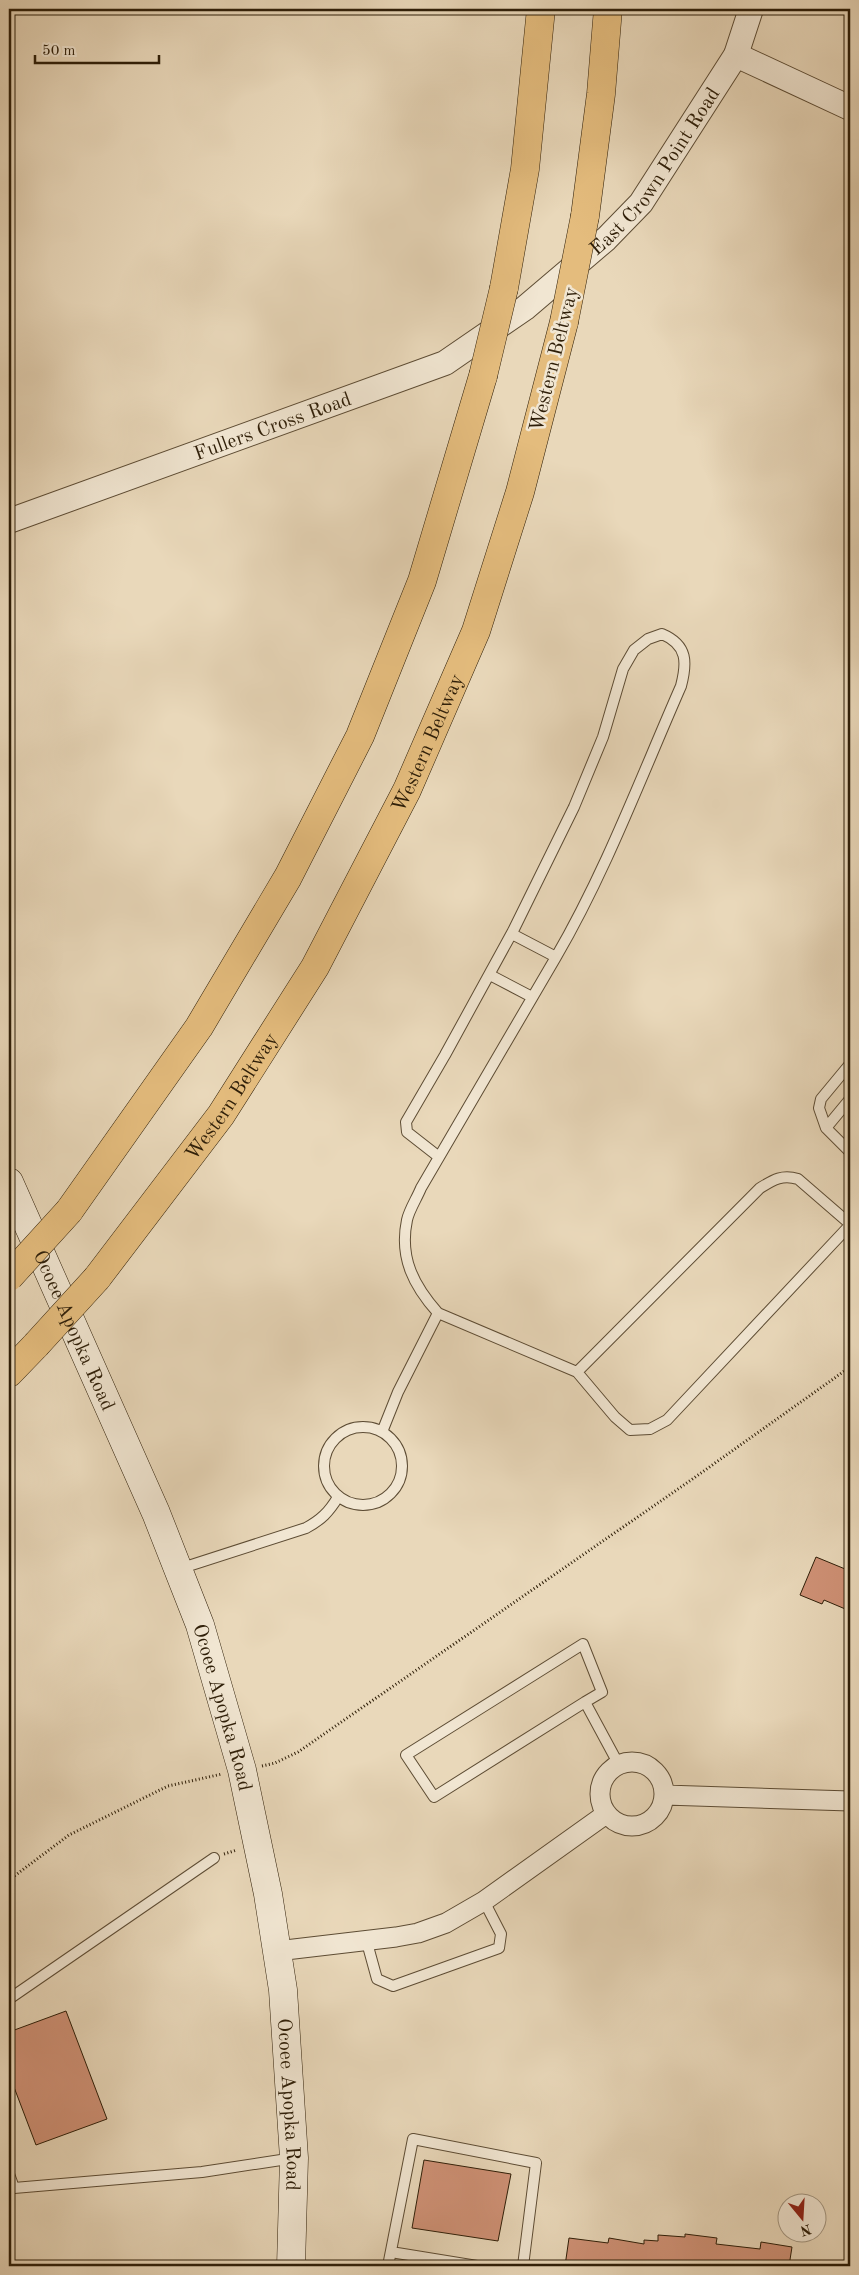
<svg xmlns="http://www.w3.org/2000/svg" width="859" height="2275" font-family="'Old Standard TT',serif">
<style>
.building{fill:#d09277;stroke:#2e1e08}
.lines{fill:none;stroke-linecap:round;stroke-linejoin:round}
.service-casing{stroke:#5d4c34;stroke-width:12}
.minor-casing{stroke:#5d4c34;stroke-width:21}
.tertiary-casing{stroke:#5d4c34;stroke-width:26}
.secondary-casing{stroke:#2e1e08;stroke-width:29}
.motorway-casing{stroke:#2e1e08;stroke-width:29}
.path{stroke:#2e1e08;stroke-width:3;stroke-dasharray:1 2.5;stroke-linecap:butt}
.service{stroke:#f1e6d2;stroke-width:10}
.minor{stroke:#f1e6d2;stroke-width:19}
.tertiary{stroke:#f1e6d2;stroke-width:24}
.secondary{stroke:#f1e6d2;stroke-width:28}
.motorway{stroke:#e4bc7d;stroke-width:28}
.motorway-bridge-casing{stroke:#2e1e08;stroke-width:29;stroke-linecap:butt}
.motorway-bridge{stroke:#e4bc7d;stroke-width:28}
.labels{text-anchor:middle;stroke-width:5;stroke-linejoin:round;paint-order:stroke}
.street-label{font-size:20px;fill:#2e1e08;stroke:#f1e6d2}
</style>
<rect width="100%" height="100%" fill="#e9d8ba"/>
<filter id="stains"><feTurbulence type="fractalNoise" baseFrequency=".004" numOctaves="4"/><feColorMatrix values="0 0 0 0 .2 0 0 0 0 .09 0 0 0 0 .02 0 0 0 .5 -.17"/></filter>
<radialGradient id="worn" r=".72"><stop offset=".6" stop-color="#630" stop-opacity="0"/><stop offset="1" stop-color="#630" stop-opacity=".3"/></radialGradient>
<path class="building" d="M816,1557L850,1571V1611L824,1600L822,1604L800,1595Z
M66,2011L107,2119L36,2145L9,2074V2032Z
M424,2160L511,2174L498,2241L412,2228Z
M685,2234L717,2238L716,2244L760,2249L761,2242L792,2247L789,2266H565L569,2238L608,2243L609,2238L644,2244V2240L658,2241V2235L685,2237Z"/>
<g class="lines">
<defs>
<path id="service" d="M512,934L556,957
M490,975L532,997
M850,1099L826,1128L850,1152
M826,1128L819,1108L821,1099L850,1064
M438,1313L577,1372L615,1417L630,1430L650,1429L667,1420L850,1225
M577,1372L760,1188C773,1180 782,1174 798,1179L850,1224
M324 1466a39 39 0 1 1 78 0a39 39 0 1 1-78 0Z
M382,1432L398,1392L438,1313C414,1286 399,1258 407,1220C409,1210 417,1198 421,1188L556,957C606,871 641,777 681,686C687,663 688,645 662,634L648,639L634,650L623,669L603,737L574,807L513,931L445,1055L406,1122L407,1132L439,1157
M179,1569L306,1528C321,1520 329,1512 338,1497
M585,1702L602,1692L583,1644L406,1755L434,1797L585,1702L619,1765
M366,1939L377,1979L393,1986L499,1948L501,1934L484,1901
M9,1999L214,1858
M9,2174L14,2188L202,2172L294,2158
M391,2252L477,2266
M388,2266L413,2139L536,2163L523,2266"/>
<path id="minor" d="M600 1794a32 32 0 1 1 64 0a32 32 0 1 1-64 0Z
M665,1795L850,1801
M277,1951L396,1937L418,1933L446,1923L484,1901L606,1814"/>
<g id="tertiary">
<path d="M736,55L850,108"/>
<path id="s1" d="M9,521L445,363L525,308L606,239L641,203L736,55L751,9"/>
</g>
<g id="secondary">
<path id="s2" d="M9,1182L156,1513L200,1625L242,1770L268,1894L283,1990L294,2158L291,2266"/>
</g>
<g id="motorway">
<path d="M585,216L601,94L608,9"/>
<path d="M504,288L525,169L541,9"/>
<path d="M69,1211L199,1027L288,877L360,736L422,581L483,376"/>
<path id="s3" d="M97,1278L221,1115L315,967L407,790L476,631L520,492L564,322"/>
<path d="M9,1373L36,1345"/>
</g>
</defs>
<use href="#service" class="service-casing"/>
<use href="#minor" class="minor-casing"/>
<use href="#tertiary" class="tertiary-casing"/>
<use href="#secondary" class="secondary-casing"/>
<use href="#motorway" class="motorway-casing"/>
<path class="path" d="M262,1766L275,1763L298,1752L694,1478L850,1367
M224,1854L237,1850
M9,1880L69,1835L168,1786L222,1774"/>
<use href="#service" class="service"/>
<use href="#minor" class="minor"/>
<use href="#tertiary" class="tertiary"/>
<use href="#secondary" class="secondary"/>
<use href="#motorway" class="motorway"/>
<defs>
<path id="motorway-bridge" d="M564,322L585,216
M483,376L504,288
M9,1277L69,1211
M36,1345L97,1278"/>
</defs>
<use href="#motorway-bridge" class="motorway-bridge-casing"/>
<use href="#motorway-bridge" class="motorway-bridge"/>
</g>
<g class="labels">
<g class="street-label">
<text dy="7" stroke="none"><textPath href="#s1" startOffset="751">East Crown Point Road</textPath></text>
<text transform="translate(553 359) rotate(-76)" y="7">Western Beltway</text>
<text dy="7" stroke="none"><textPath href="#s1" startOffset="280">Fullers Cross Road</textPath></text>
<text dy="7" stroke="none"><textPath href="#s3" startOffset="631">Western Beltway</textPath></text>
<text dy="7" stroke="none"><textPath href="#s3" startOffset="226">Western Beltway</textPath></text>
<text dy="7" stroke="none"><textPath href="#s2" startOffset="162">Ocoee Apopka Road</textPath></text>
<text dy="7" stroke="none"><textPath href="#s2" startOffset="568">Ocoee Apopka Road</textPath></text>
<text dy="7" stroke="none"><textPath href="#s2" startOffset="972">Ocoee Apopka Road</textPath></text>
</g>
</g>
<rect width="859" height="2275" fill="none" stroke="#e9d8ba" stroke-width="30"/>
<rect x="10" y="10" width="839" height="2255" fill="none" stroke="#2e1e08" stroke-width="2.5"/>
<rect x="15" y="15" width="829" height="2245" fill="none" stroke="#2e1e08"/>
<g transform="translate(802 2218) rotate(162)"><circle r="24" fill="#f1e6d2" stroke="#a39681"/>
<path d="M0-4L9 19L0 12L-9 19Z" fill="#8f2418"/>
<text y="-8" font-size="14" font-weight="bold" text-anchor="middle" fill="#2e1e08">N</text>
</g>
<path d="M35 55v8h124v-8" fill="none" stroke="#2e1e08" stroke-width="2.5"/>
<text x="42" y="55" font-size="15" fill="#2e1e08" stroke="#f1e6d2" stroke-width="4" paint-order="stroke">50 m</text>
<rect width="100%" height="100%" filter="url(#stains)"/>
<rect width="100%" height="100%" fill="url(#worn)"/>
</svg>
